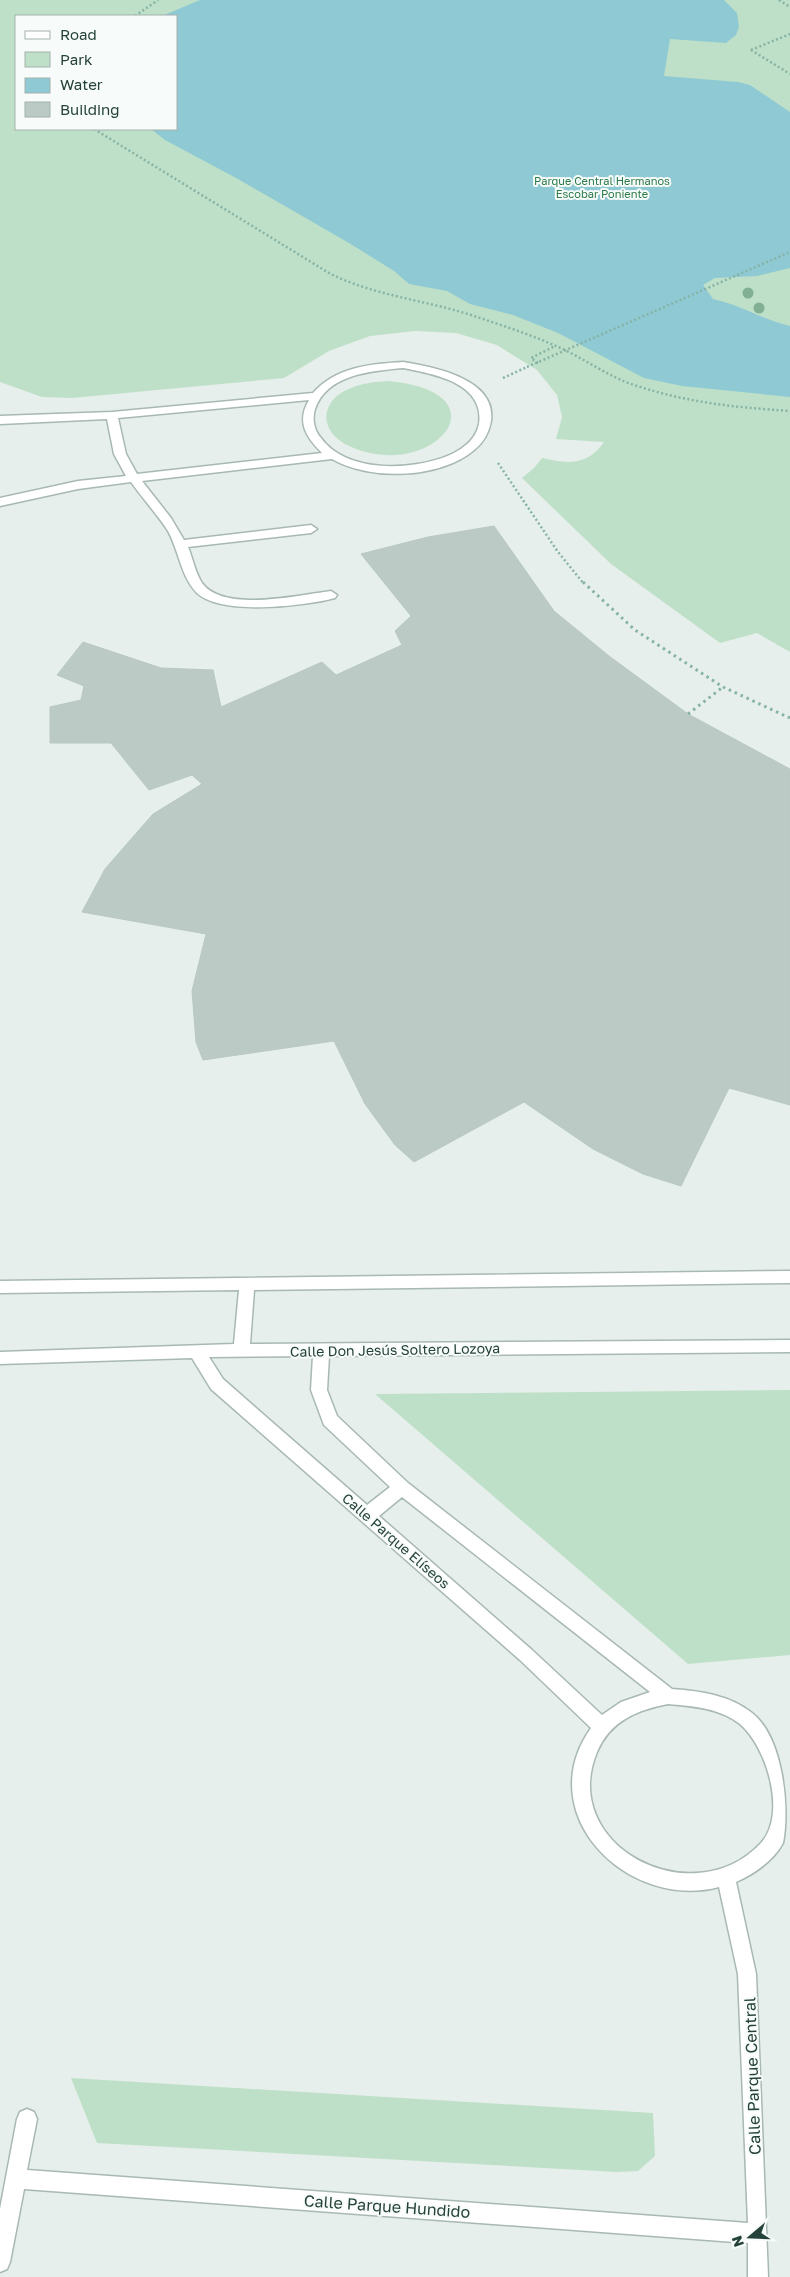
<svg xmlns="http://www.w3.org/2000/svg" width="790" height="2277" font-family="'Golos Text',sans-serif">
<style>
.green{fill:#bfe0c8;fill-rule:evenodd}
.water{fill:#8ec9d4}
.building{fill:#bbcac4;stroke:#b8c9c2}
.lines{fill:none;stroke-linecap:round;stroke-linejoin:round}
.minor-casing{stroke:#a8b8b2;stroke-width:3}
.path-far1{stroke:#86b3a5;stroke-width:2.5;stroke-dasharray:2 2.5;stroke-linecap:butt}
.path{stroke:#86b3a5;stroke-width:3;stroke-dasharray:2.5 4;stroke-linecap:butt}
.minor{fill:#fff;fill-rule:evenodd}
.path-bridge{stroke:#86b3a5;stroke-width:2.5;stroke-dasharray:2 2.5;stroke-linecap:butt}
.tree{fill:#80af93}
.labels{text-anchor:middle;stroke-width:4;stroke-linejoin:round;paint-order:stroke}
.far-park-label{font-size:11px;fill:#2d7a4b;stroke:#f7fbf9}
.street-label{font-size:14px;fill:#24423a;stroke:#f7fbf9}
.near-street-label{font-size:16px;fill:#24423a;stroke:#f7fbf9}
</style>
<rect width="100%" height="100%" fill="#e6efeb"/>
<path class="green" d="M0,0H790V652L757,633L720,643L611,564L522,478L534,468L542,458C568,464 587,466 604,442L556,439L562,417L557,395L537,370L497,345L456,333L415,331L370,336L329,351L284,378L72,398L42,397L0,382ZM16,16H176V129H16Z
M388,381C510,392 432,484 349,446C318,432 319,400 351,388C363,383 375,382 388,381Z
M790,1390V1655L688,1664L375,1394Z
M71,2078L653,2113L655,2156L638,2171L617,2172L97,2143Z"/>
<path class="water" d="M200,0H724L737,13L739,27L736,35L726,43L670,39L664,76L738,82L750,85L790,112V268L757,276L715,278L703,285L713,299C741,305 761,319 790,326V397L682,386L644,378L558,333L513,315L470,304L447,291L409,284L394,271L349,243L238,179L165,140L151,129H176V16H162Z"/>
<path class="building" d="M494,526L554,611L609,656L688,714L790,769V1105L729,1088L681,1186L643,1174L593,1149L524,1102L414,1162L395,1145L365,1104L334,1041L203,1060L196,1042L192,991L206,934L82,912L105,869L153,814L202,784L192,775L149,790L111,743H50V707L81,700L84,686L57,675L83,642L161,668L213,670L221,707L322,662L336,675L402,645L395,631L411,616L361,554L428,537Z"/>
<g class="lines">
<defs>
<path id="minor" d="M403,362C434,367 497,379 491,421C489,433 483,443 474,450C440,479 370,481 332,459L142,481L171,518L184,540L311,525L317,529L311,533L188,547C193,559 195,572 202,583C224,613 299,595 331,591L337,595L335,598C305,606 221,616 197,593C181,577 179,551 168,531C157,514 143,499 131,482L78,489L0,506V498L78,481L126,476L114,454L107,419L0,424V416L112,412L313,393C336,367 370,364 403,362ZM403,368C434,374 485,383 479,424C476,439 464,448 452,454C415,471 347,474 321,438C314,430 312,419 315,409C327,374 372,371 403,368ZM309,400C296,422 306,437 322,453L137,474L126,454L118,418Z
M790,1271V1283L254,1290L250,1344L790,1340V1352L329,1356L327,1390L337,1416L408,1483L672,1689C699,1691 730,1695 752,1713C783,1737 790,1808 783,1843C773,1861 754,1874 736,1882L756,1974L768,2277H748V2243L24,2189L10,2262L7,2269L0,2272V2209L17,2119L20,2112L27,2109L34,2112L37,2119L27,2170L748,2223L738,1974L719,1887C628,1911 530,1814 591,1728L520,1660L211,1389L192,1358L0,1364V1352L234,1344L239,1290L0,1293V1281ZM313,1356L311,1390L324,1425L390,1487L367,1505L223,1379L209,1357ZM402,1497L650,1692L621,1702L602,1715L532,1650L379,1516ZM668,1704C692,1706 720,1708 740,1724C767,1747 788,1816 760,1844C692,1915 558,1846 597,1752C610,1721 637,1710 668,1704Z"/>
</defs>
<use href="#minor" class="minor-casing"/>
<path class="path-far1" d="M779,0L790,7
M135,16L158,0
M751,50L790,74
M751,50L790,34
M94,129L329,273C374,296 426,300 474,316C501,325 529,334 556,346C582,357 607,376 634,385C689,403 733,407 790,411
M538,363L531,358L555,346
M503,378L527,367
M498,463L558,552L584,584"/>
<path class="path" d="M583,582L635,630L723,687L790,718
M688,714L723,687"/>
<use href="#minor" class="minor"/>
<path class="path-bridge" d="M527,367L790,252"/>
</g>
<g class="tree">
<circle cx="748" cy="293" r="5.5"/>
<circle cx="759" cy="308" r="5.5"/>
</g>
<g class="labels">
<g class="far-park-label">
<text x="602" y="185">Parque Central Hermanos<tspan x="602" dy="13">Escobar Poniente</tspan></text>
</g>
<g class="street-label">
<text transform="translate(395 1350) rotate(-1)" y="5">Calle Don Jesús Soltero Lozoya</text>
<text transform="translate(396 1541) rotate(41)" y="5">Calle Parque Elíseos</text>
</g>
<g class="near-street-label">
<text transform="translate(752 2076) rotate(-92)" y="6">Calle Parque Central</text>
<text transform="translate(387 2206) rotate(4)" y="6">Calle Parque Hundido</text>
</g>
</g>
<rect x="15" y="15" width="162" height="115" fill="#f7fbf9" stroke="#a3b1ad"/>
<rect x="25" y="31" width="25" height="8" fill="#ffffff" stroke="#a3b1ad"/>
<text x="60" y="40" font-size="15" fill="#24423a">Road</text>
<rect x="25" y="52" width="25" height="15" fill="#bfe0c8" stroke="#a3b1ad"/>
<text x="60" y="65" font-size="15" fill="#24423a">Park</text>
<rect x="25" y="78" width="25" height="15" fill="#8ec9d4" stroke="#a3b1ad"/>
<text x="60" y="90" font-size="15" fill="#24423a">Water</text>
<rect x="25" y="102" width="25" height="15" fill="#bbcac4" stroke="#a3b1ad"/>
<text x="60" y="115" font-size="15" fill="#24423a">Building</text>
<g transform="translate(750 2237) rotate(251)" stroke="#f7fbf9" stroke-width="4" paint-order="stroke">
<path d="M0-4L9 19L0 12L-9 19Z" fill="#24423a"/>
<text y="-8" font-size="14" font-weight="bold" text-anchor="middle" fill="#24423a">N</text>
</g>
</svg>
